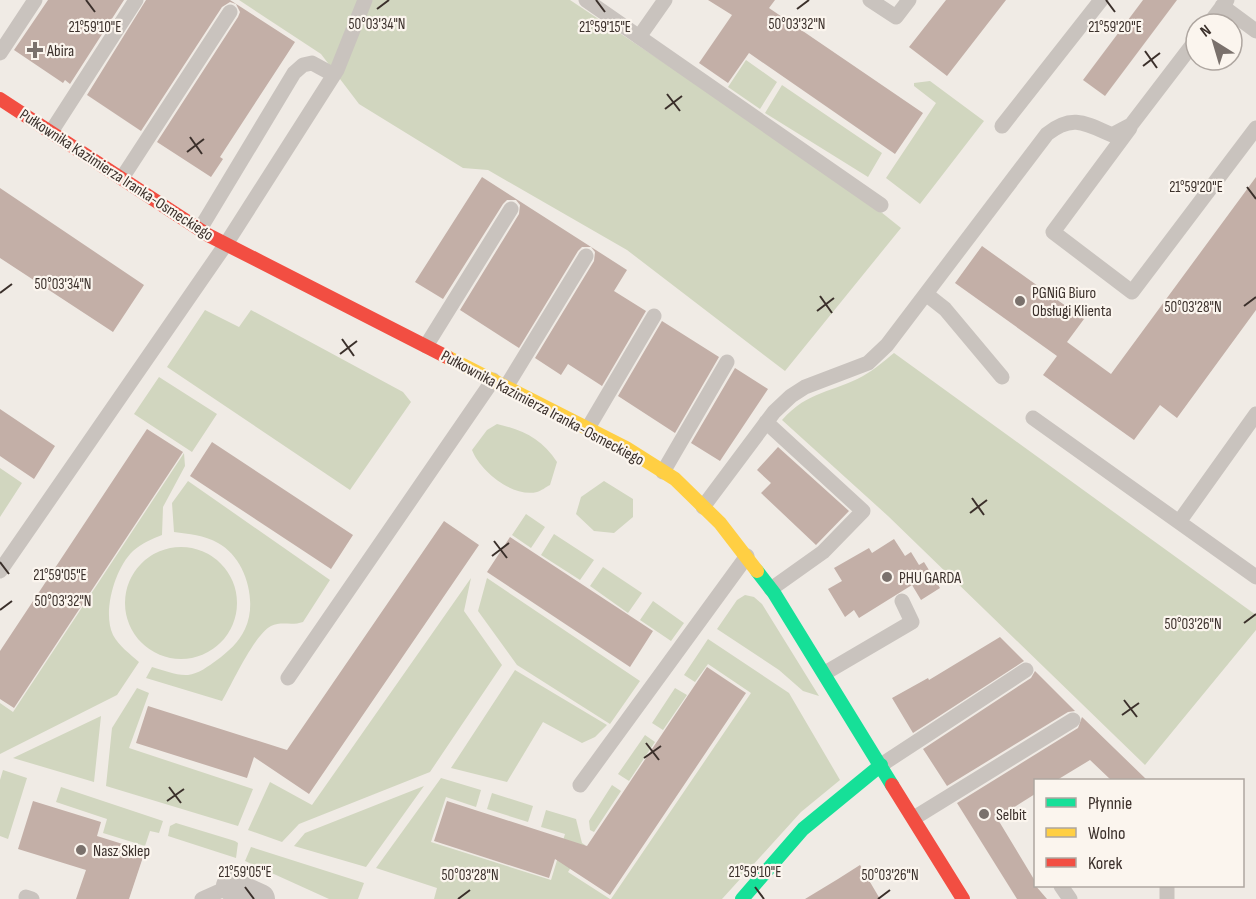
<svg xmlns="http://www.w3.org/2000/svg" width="1256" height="899" font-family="'Sofia Sans Condensed',sans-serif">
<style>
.green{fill:#d1d6bf}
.building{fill:#c3afa7}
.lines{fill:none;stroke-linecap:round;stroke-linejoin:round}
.lane{stroke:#c9c3be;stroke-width:15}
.street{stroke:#c9c3be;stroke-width:30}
.fast{stroke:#16e098;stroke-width:14}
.slow{stroke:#ffcf43;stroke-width:14}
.jam{stroke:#f24e42;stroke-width:14}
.ticks{fill:none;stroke:#3b302b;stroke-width:2}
.poi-dot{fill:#7a716c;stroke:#fbf5ee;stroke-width:2}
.labels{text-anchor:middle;stroke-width:4.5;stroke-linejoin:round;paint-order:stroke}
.poi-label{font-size:16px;fill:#3b302b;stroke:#fbf5ee;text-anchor:start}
.street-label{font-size:16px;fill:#3b302b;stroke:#fbf5ee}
.ticks-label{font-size:15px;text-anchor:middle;fill:#3b302b;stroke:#fbf5ee;stroke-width:4.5;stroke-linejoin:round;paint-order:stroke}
</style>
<rect width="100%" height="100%" fill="#f0ebe5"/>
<path class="green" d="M239,0H570L846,184L901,228L785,371L627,250L488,170L463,168L359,104L321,54Z
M746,60L777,82L760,109L728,87Z
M930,81L984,121L920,204L886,178L936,103L914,86V83Z
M782,85L882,153L868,177L765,113Z
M205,310L239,327L251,310L403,392L411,402L350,490L167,367Z
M894,353L1256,615V630L1145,765L888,516L782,420C809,390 832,393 863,376C874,370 884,361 894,353Z
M159,377L217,414L192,452L134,414Z
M497,424C523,430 542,439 557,462L550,485C546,487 541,491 537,492C513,498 480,471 472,450L487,430Z
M184,453L185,466L163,507L162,535C152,539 142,543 133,551C115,568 102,612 113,635C119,646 130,654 139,662L117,695L0,754V703L13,712Z
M0,468L22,483L0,517Z
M188,481L330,580L303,622C292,626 281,621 271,626C254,635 232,684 222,701L146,678L152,667C163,670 177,676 188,675C198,674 209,666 217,660C228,652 239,642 245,629C258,602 246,558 218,543C204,535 189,534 174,532L172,503Z
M604,481L633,499V517L614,533L594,531L576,514L581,497Z
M526,514L545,527L531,548L512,535Z
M554,534L594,560L580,580L541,555Z
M125 603a56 56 0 1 1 112 0a56 56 0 1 1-112 0Z
M603,567L642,593L628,613L590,586Z
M471,578L464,611L502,665L430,772L299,824L282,842L248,830L270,782L312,805Z
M487,578L640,681L610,724L517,665L478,611Z
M745,595L754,597L762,604L819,696L803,691L779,670L717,629L737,600Z
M653,601L684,623L671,641L640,620Z
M708,639L789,693L840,780L801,812L722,899H611L751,693L708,664L695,682L684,675Z
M515,670L607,725L595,737L582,743L543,722L507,782L451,768Z
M137,688L149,693L129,748L253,789L238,826L106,786L112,728Z
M675,688L687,695L663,730L652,723Z
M101,716L94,782L13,758Z
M645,735L655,742L629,781L618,774Z
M3,770L27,778L8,839L0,836V780Z
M441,778L481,790L476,807L446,797L431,842L551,880L565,834L541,827L546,810L576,819L582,843L585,845L568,872L610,899H434L437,888L376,868Z
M612,785L621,791L594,832L590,830L589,821Z
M424,786L366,867L294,846L305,833Z
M61,787L163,821L159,833L150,831L145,846L103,833L107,819L56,802Z
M492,793L533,806L528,822L487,809Z
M176,823L235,841L238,843L236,858L168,836L170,826Z
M251,847L364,883L358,899H329L245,861Z"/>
<path class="building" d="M48,0H124L70,84L65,80L63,83L14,50Z
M146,0H230L295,42L220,157L223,159L211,177L157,142L238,17L240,12L236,4L230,2L222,7L141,131L87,95Z
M708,0H775L769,8L923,113L895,154L749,53L728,83L699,63L732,15Z
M946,0H1006L947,76L909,47Z
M1143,0H1177L1105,96L1083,80Z
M482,177L627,270L614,291L646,311L602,386L568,364L561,375L535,358L594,261L595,252L591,247H582L578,251L519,348L460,310L519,214L520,205L516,200H507L503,204L443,299L415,282Z
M1256,177V310L1177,418L1160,405L1134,440L1043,375L1057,356L955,283L982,246L1084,319L1067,342L1111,374Z
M0,188L144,285L113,332L0,258Z
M662,321L719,357L675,433L618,396Z
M735,368L768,389L720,461L691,443Z
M0,409L55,446L34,479L0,456Z
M147,429L183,452L14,708L0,699V651Z
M212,442L353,535L331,569L190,476Z
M778,447L849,511L816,545L761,493L771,483L757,470Z
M444,521L479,545L309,794L254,757L247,778L136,743L148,706L287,750Z
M510,537L653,631L630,667L487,572Z
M894,539L905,556L911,552L919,565L924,562L940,588L921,600L912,585L859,618L854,610L845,617L828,589L842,581L834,568L869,548L872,553Z
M1000,637L1024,661L913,733L892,698L928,678L929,680Z
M707,667L746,693L610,895L555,859L549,878L434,841L447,801L587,846Z
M1035,671L1075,711L1068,712L947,786L923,749L1031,678Z
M1082,717L1147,780H1111L1090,760L1057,780H1035V794L997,818L1035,881V885L1047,899H1017L957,803L1078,728Z
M33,801L101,822L97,836L145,851L129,899H76L86,870L18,849Z
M860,865L880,899H805L838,879Z"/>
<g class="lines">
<path class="lane" d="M586,0L881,205
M870,0L896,17L909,0
M1222,6L1256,31
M1209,24L1227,0
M639,37L665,0
M0,53L35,0
M1002,126L1101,0
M1130,128L1053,232L1132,292L1256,128
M51,132L136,0
M122,178L230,12
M200,229L294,73L303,65L312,63L334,75
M926,294L945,309L1002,377
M426,346L511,209
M506,387L586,256
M1033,418L1256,577
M766,422L863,511L823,552L771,589
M588,428L654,316
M663,472L727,362
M703,507L774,412L791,396L805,387L868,363L887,345L1047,134C1072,114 1085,123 1112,135L1131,125L1196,40
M1179,522L1256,414
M0,571L226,244L337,70L365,0
M825,673L912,622L902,601
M288,678L493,380
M881,765L1026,670
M580,785L747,556
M914,818L1073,720
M1061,886L1070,899
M26,897L32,899
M202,899L231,886
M1167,899V886"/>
<path class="street" d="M231,886L260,899"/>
<path class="fast" d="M757,571L774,593L892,785
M742,899L803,829L881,765"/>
<path class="slow" d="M447,357L626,448L675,479L720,523L757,571"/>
<path class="jam" d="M0,99L208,235L447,357
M892,785L963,899"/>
</g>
<path class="ticks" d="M86,0L95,12M596,0L605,12M1106,0L1115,12M377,9L389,0M797,9L809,0M1145,51L1157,68M1143,66L1160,53M667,94L680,111M665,109L682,96M190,137L202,154M187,152L204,139M1247,187L1256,199M0,293L12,284M820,296L832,313M1244,306L1256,297M817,311L834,298M342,339L354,356M340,354L357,341M972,498L984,515M970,513L987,500M494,541L507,558M492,556L509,543M0,562L9,574M0,610L12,601M1244,623L1256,614M1124,700L1137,717M1122,715L1139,703M646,743L659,760M644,758L661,746M169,787L181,803M167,801L184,789M245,887L254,899M755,887L764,899M458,899L470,890M878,899L890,890"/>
<g class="poi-dot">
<path d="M32 41h6v6h6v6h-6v6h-6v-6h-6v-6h6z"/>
<circle cx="1020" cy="301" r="6"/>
<circle cx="887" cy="577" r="6"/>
<circle cx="984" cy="814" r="6"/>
<circle cx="81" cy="850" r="6"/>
</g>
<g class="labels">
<g class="poi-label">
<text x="47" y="56">Abira</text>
<text x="1032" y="298">PGNiG Biuro<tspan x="1032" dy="18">Obsługi Klienta</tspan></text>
<text x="899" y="583">PHU GARDA</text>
<text x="996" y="820">Selbit</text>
<text x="93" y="856">Nasz Sklep</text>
</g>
<g class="street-label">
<text transform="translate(117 174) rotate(33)" y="6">Pułkownika Kazimierza Iranka-Osmeckiego</text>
<text transform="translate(543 407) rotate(28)" y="6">Pułkownika Kazimierza Iranka-Osmeckiego</text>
</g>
</g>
<g class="ticks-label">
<text x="377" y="29">50°03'34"N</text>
<text x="797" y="29">50°03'32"N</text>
<text x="95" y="32">21°59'10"E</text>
<text x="605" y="32">21°59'15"E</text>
<text x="1115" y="32">21°59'20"E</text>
<text x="1196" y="192">21°59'20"E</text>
<text x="63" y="289">50°03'34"N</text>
<text x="1193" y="312">50°03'28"N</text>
<text x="60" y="580">21°59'05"E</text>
<text x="63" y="606">50°03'32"N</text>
<text x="1193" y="629">50°03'26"N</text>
<text x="245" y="877">21°59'05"E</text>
<text x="755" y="877">21°59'10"E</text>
<text x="470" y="880">50°03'28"N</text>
<text x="890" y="880">50°03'26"N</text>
</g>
<rect x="1034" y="779" width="210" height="108" fill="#fbf5ee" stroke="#aea6a0" stroke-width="1.5"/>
<rect x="1046" y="798" width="30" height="9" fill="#16e098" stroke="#aea6a0" stroke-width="1.5"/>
<text x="1088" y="809" font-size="18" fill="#3b302b">Płynnie</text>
<rect x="1046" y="828" width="30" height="9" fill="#ffcf43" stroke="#aea6a0" stroke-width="1.5"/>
<text x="1088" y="839" font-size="18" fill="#3b302b">Wolno</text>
<rect x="1046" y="858" width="30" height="9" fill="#f24e42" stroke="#aea6a0" stroke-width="1.5"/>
<text x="1088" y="869" font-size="18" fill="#3b302b">Korek</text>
<g transform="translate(1214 42) rotate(323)"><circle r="28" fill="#fbf5ee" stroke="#aea6a0" stroke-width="1.5"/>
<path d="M0-4.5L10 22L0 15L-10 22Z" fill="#7a716c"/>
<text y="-9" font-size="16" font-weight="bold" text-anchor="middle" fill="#3b302b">N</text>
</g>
</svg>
